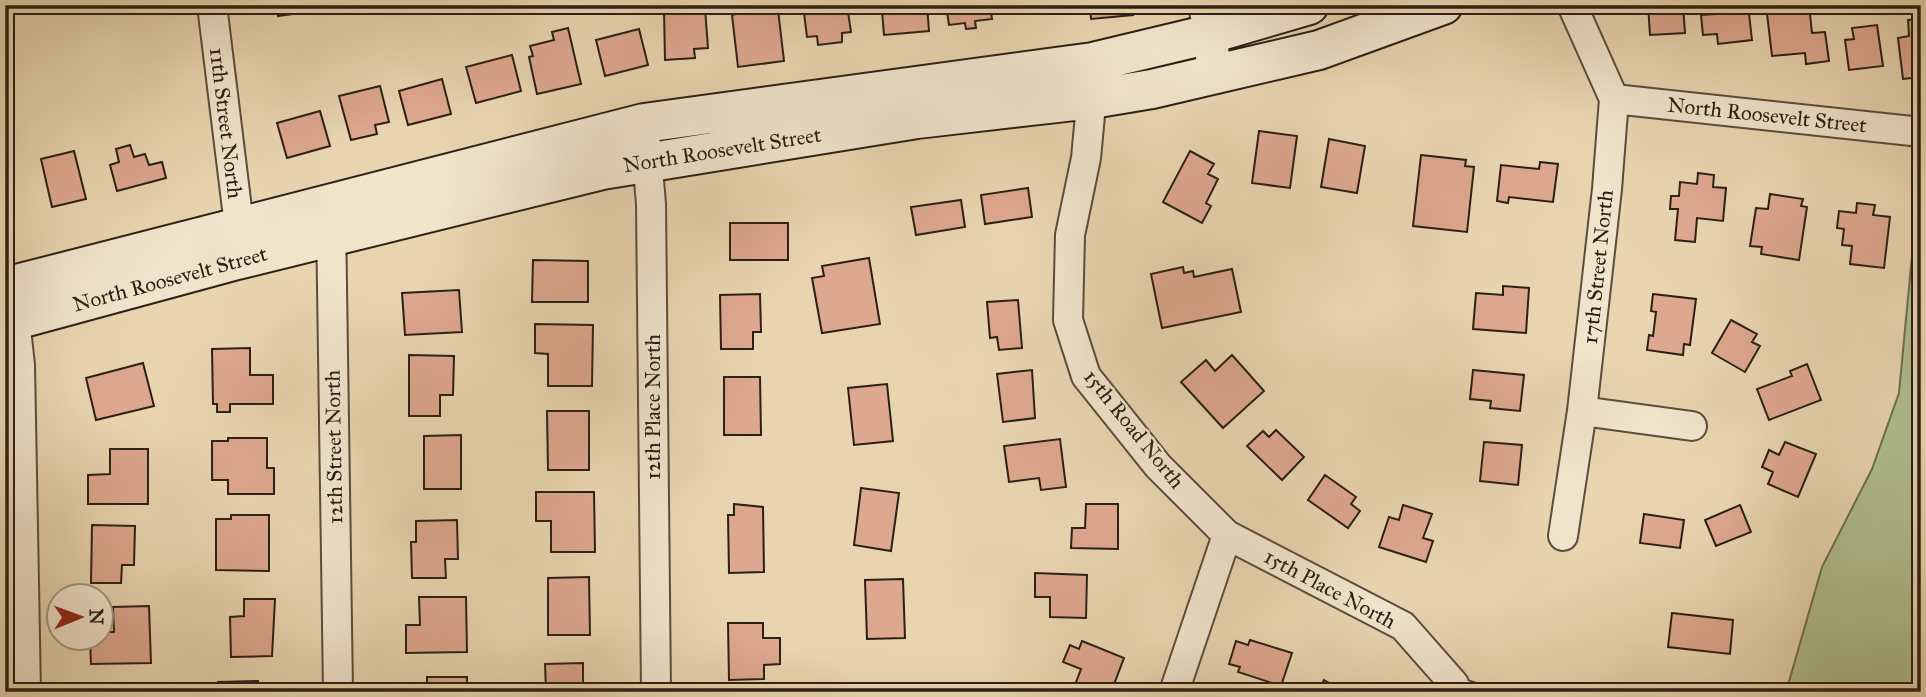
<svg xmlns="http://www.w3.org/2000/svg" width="1926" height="697" font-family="'IM FELL Great Primer',serif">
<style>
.green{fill:#b0be90;stroke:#6e6f52;stroke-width:2}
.building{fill:#dea78f;stroke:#2b2015;stroke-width:2}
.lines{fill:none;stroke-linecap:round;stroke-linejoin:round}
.service-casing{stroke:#5a4d3c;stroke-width:18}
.minor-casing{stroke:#5a4d3c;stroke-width:32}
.tertiary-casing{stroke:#5a4d3c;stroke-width:37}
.secondary-casing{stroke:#2b2015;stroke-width:42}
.service{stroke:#f0e4cc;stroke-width:14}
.minor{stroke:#f0e4cc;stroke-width:28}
.tertiary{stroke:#f0e4cc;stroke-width:33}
.secondary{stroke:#f0e4cc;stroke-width:38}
.labels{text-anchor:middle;stroke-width:5;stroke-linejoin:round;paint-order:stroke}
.street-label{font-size:21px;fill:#2b2015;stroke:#f0e4cc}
</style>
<rect width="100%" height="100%" fill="#e8d5b0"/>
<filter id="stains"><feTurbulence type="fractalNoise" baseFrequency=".00286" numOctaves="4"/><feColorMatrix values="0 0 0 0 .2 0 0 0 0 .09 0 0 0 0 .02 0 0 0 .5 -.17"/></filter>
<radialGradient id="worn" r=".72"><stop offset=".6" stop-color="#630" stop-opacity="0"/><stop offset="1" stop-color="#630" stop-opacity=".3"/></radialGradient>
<path class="green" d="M1921,160V692H1786L1822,567L1872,469L1899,393Z"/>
<path class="building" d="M277,5H315V11L278,16Z
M735,5H757L758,12L778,10L784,61L738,67L732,15L736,14Z
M803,5H847L851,32L842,33V42L818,45L817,36L807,37Z
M875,5H927L929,31L884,35L882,11H875Z
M946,5H990L992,19L975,21L976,28L966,29L965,23L949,25Z
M1090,5H1132L1133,15L1091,19Z
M1648,5H1683L1685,33L1650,35Z
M1714,5H1748L1752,40L1718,44L1717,34L1703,35L1701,15L1715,14Z
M1766,5H1809L1812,33L1825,32L1829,61L1806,64L1805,53L1772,56Z
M705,8L708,48L694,49L695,58L665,60L664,11Z
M1921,19V77L1903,79L1898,38L1909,36L1908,20Z
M1877,25L1883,66L1849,70L1845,40L1854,39L1852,28Z
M568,28L581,84L537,94L529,57L533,56L530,46L554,40L552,32Z
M639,29L648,65L605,76L596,40Z
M512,55L521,91L476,103L466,67Z
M442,79L451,114L408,125L399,91Z
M380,86L389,122L375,125L377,134L351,140L339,96Z
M320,111L330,146L287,158L277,123Z
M1259,131L1297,136L1290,188L1252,183Z
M1329,139L1365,146L1357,193L1321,187Z
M130,145L134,157L145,154L149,165L162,162L166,178L117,191L110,165L119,162L116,149Z
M74,151L86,199L52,207L41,159Z
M1190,151L1214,164L1208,174L1218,179L1206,203L1211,206L1202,223L1163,202Z
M1421,155L1466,160L1465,166L1474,167L1467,232L1413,226Z
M1540,162L1558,164L1553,202L1509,197L1508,203L1497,201L1501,165L1539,169Z
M1698,173L1714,175L1713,187L1726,188L1723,221L1697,218L1695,242L1675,240L1678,209H1670L1671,196H1679L1680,182L1697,184Z
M5,186L13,219L5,221Z
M1028,188L1032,217L985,224L981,195Z
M1770,194L1803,199L1801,206L1807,207L1799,260L1761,254L1762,247L1750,246L1756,208L1768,209Z
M961,200L965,227L916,235L911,207Z
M1857,203L1875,205L1873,215L1890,217L1884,268L1850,264L1852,246L1842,245L1844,229L1837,228L1839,211L1856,213Z
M730,223H788V260H730Z
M869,258L880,324L822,333L812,278L824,276L822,266Z
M533,260L588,261V302H532Z
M1183,267L1184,273L1193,271L1194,277L1232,269L1241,312L1162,328L1151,274Z
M1503,286L1529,288L1526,333L1473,329L1476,293L1503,295Z
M459,290L462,332L405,335L402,293Z
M760,294L761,332H753V349H721L720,295Z
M1653,294L1696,299L1690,345L1684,344L1683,355L1647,350L1649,335L1653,336L1656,312L1651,311Z
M1018,300L1022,348L999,350L997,337L990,338L987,302Z
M1731,320L1757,334L1752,342L1760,346L1745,372L1712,353Z
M535,324L593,325L592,386H548V354L535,353Z
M250,348V375H273V404H230V412H217V404H213L212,349Z
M409,355L454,356L453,395H440V416H409Z
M1232,355L1264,391L1223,428L1181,382L1206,360L1215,371Z
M143,363L154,406L96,420L86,378Z
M1807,364L1821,400L1769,420L1757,389L1792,376L1790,371Z
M1032,370L1035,418L1003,422L997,374Z
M1473,370L1524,375L1520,411L1490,408L1491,401L1470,399Z
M724,377H760L761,435H724Z
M887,384L893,441L854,445L848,388Z
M547,411H589V470H548Z
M1276,430L1304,457L1282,480L1247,446L1263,431L1269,437Z
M461,435V489H424V436Z
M228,438H267V468H274V494H228V480H212V441H228Z
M1060,439L1066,487L1041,490L1039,478L1009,482L1004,446Z
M1484,442L1522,445L1518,485L1480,481Z
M1785,442L1816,454L1798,497L1768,484L1773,472L1762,467L1769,450L1779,455Z
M110,449H148V504H88V475L110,474Z
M1325,475L1356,497L1351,504L1360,511L1348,528L1308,500Z
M861,488L899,493L891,551L854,545Z
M536,492H594L595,552H551V521H536Z
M734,504L763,507L764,572L729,573L728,515H734Z
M1086,504H1118V549L1071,548L1072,528H1085Z
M1403,505L1432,514L1423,538L1433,541L1426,562L1379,547L1389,517L1399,520Z
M1740,505L1751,532L1716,546L1705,520Z
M1644,514L1684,520L1680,548L1640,543Z
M231,515H269V571L216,570V519H231Z
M457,520L458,559H445L446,578H412L411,542H416V521Z
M92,525L135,526L134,565H122L121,583H91Z
M1035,573L1087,575L1086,618L1050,617V597H1035Z
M589,577L590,635H548V578Z
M903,579L905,638L867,639L865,580Z
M419,597H466L467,652L406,653V625H420Z
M244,599H275L272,656L231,657L230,617L244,616Z
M149,606L151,663L91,664L90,638H102V632H114L113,607Z
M1672,613L1733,620L1730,654L1668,647Z
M728,623H763V638H780V664L764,665V679L729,680Z
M1250,640L1292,653L1281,686L1238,672L1240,667L1229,664L1236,641L1248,645Z
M1082,641L1124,658L1111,692H1092L1075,685L1081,669L1063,662L1070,645L1079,649Z
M583,663V684H592L593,692H546L545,664Z
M427,677H467V692H427Z
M1324,680L1345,692H1318Z
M258,681L259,692H219L218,682Z
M128,684V692H92V685Z"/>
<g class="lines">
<defs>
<path id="service" d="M1452,687L1454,684L1479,692"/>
<path id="minor" d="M212,5L239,225L238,246
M1093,83L1086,158L1070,235L1068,320L1086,376L1158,466L1227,535L1174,692
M1614,99L1921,132
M644,123L651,204L656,692
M331,219L338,692
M13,302L20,365L26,692
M1582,411L1692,426
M1227,535L1403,626L1454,684
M1563,536L1582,411L1607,189L1614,99L1572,5"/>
<path id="tertiary" d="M1206,5L1213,60"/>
<path id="secondary" d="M5,287L644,123L1093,62L1210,34L1309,5
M5,323L237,260L602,170L917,119L1092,99L1152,89L1319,50L1443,5"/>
</defs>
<use href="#service" class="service-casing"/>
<use href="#minor" class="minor-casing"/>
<use href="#tertiary" class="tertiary-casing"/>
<use href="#secondary" class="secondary-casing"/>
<use href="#service" class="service"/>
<use href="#minor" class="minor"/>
<use href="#tertiary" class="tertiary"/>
<use href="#secondary" class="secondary"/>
</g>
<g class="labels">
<g class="street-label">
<text transform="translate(1767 115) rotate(6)" y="7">North Roosevelt Street</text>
<text transform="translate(226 123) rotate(83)" y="7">11th Street North</text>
<text transform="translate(722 150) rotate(-9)" y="7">North Roosevelt Street</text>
<text transform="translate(1598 267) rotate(-84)" y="7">17th Street North</text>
<text transform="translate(170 279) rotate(-15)" y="7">North Roosevelt Street</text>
<text transform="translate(653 407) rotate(-90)" y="7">12th Place North</text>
<text transform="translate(1134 429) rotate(51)" y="7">15th Road North</text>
<text transform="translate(334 447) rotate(-91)" y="7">12th Street North</text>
<text transform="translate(1330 589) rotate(28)" y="7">15th Place North</text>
</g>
</g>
<rect width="1926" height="697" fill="none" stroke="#e8d5b0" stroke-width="28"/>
<rect x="7" y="7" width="1912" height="683" fill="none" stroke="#2b2015" stroke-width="3.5"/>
<rect x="14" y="14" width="1898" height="669" fill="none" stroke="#2b2015" stroke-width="2"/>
<g transform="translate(80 617) rotate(89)"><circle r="33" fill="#f0e4cc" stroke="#a19683" stroke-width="2"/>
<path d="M0-5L12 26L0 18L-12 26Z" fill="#8f2418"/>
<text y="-10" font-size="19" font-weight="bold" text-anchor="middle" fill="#2b2015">N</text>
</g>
<rect width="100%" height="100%" filter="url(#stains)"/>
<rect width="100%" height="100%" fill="url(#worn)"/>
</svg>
